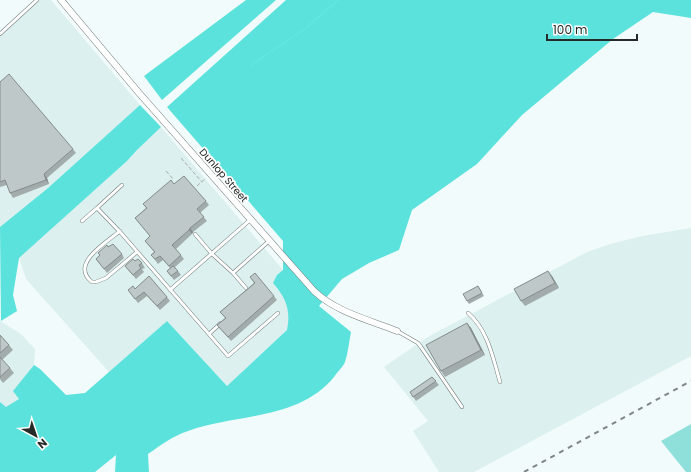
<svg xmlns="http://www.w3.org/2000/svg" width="691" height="472" font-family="Poppins,sans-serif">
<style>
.built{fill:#dcf0ef}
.green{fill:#8fdfdb}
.forest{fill:#5ce2dc}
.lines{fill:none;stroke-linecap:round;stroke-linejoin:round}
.stream{stroke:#60e6e0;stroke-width:2}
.lane-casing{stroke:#717a79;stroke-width:4}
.street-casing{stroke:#717a79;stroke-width:7}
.path{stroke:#a5adac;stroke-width:1;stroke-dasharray:4 2;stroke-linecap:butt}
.lane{stroke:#fff;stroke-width:3}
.street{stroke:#fff;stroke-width:6}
.rail{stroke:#7f8685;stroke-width:2;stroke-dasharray:5 5;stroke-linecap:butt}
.wall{fill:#a3acac}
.shaded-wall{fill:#858c8c}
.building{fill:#bec8c8;stroke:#858c8c}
.labels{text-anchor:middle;stroke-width:3.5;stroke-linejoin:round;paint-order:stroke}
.street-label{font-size:10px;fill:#262a29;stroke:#fff}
</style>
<rect width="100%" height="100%" fill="#f1fbfb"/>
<path class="built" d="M34,0H51L140,105L48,188L0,227V31Z
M161,127L283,270L277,275L273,283L282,293L288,309L290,318L287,330L227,386L167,321L109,372L26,279L19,258L127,161L149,138Z
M691,228V356L474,472H439L413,431L428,421L384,367L426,338L587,252L610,244L642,236Z
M0,321L21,334L35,349L34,365L14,391L19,399L6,408L0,402Z"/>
<path class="green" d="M691,424V472H686L661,441Z"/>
<path class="forest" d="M246,0H276L162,100L144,76Z
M286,0H691V18L653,12L613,39L522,115L477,164L412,210L399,250L369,263L342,279L319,306L351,332C349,342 348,353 345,362C343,367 337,372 334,377C299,420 236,414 188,431C173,436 161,445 148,454L149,472H115L116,455L95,472H0V402L6,407L19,399L13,391L34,365L40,369L66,395L85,393L167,321L227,386L287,330C291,310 286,298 273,283L277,275L283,270V241L167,107Z
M140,105L161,127L137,150L127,161L19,258L13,295L17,311L1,321L0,227L48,188Z"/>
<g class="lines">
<path class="stream" d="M251,65L305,29L338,0"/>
<defs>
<path id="lane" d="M0,34L37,0
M122,185L97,208L121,233L228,356L278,313
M82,221L97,208
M120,231C107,242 69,264 92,282H96L106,278L137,252
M195,234L212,254L233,273L246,288
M233,273L269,241
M170,290L250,220
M468,313C488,330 493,358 500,382
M397,331L418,343L421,347L462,407
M209,334L221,323"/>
<path id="street" d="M61,0L139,93L314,291C336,312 369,320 397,331"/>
</defs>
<use href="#lane" class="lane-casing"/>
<use href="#street" class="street-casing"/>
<path class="path" d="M181,158L202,182
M166,171L173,179
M197,186L206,178"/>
<use href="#lane" class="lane"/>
<use href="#street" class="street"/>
<path class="rail" d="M524,472L691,381"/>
</g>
<path class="wall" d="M0,82L73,149L76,153L47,178L49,184L13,198L10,193L7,185L0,187Z
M174,184L206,201L209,205L200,213L207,221L193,232L192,234L176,249L184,259L175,267L181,275L174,280L167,271L170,268L163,260L158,264L151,255L154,252L145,241L150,236L135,218L146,208L143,204Z
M108,247L122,254L124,258L107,273L96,259L100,255L98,253Z
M142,263L145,268L142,269L144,272L136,279L125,266Z
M552,276L559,288L525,306L521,301Z
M250,277L274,296L277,300L231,341L217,325L225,318L220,312L254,283Z
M478,286L484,296L469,304L467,301Z
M135,289L167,297L170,301L160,310L147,296L138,303L128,290Z
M467,323L471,328L485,355L445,377L441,371Z
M0,335L9,345L13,350L2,360L10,368L14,373L3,383L0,379Z
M432,377L439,385L416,401L410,392Z"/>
<path class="shaded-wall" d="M44,174L47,178L49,184L46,180Z
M190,228L193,232L192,234L189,230Z
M548,271L552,276L559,288L555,283Z
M467,323L471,328L485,355L481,350Z"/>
<path class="building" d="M9,74L73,149L44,174L46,180L10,193L5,180L0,182V82Z
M184,176L206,201L197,209L204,217L190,228L189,230L172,245L181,255L169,266L160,256L155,259L151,255L155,252L145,241L150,236L135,218L147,208L143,204L171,180L174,184Z
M113,244L122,254L104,269L96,259L100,255L98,253L107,245L108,247Z
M133,259L135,261L138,259L142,263L139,265L141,268L133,275L125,266Z
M173,266L178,271L171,276L167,271Z
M548,271L555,283L521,301L514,289Z
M255,273L274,296L228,337L217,325L226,318L220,312L255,283L250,277Z
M149,276L167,297L157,306L144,292L135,299L128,290L133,286L135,289Z
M478,286L482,293L467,301L463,294Z
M467,323L481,350L441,371L426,345Z
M0,335L9,345L0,353Z
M0,357L10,368L0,377Z
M432,377L436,381L413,397L410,392Z"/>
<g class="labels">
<g class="street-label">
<text transform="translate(224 175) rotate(49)" y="4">Dunlop Street</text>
</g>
</g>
<g transform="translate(36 436) rotate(140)" stroke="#ffffff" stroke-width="3" paint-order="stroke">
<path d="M0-3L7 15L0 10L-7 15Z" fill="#262a29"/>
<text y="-6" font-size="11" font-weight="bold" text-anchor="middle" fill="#262a29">N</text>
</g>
<path d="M547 34v6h90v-6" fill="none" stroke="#262a29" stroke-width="2"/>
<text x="553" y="34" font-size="12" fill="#262a29" stroke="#ffffff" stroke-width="3" paint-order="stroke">100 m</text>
</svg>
